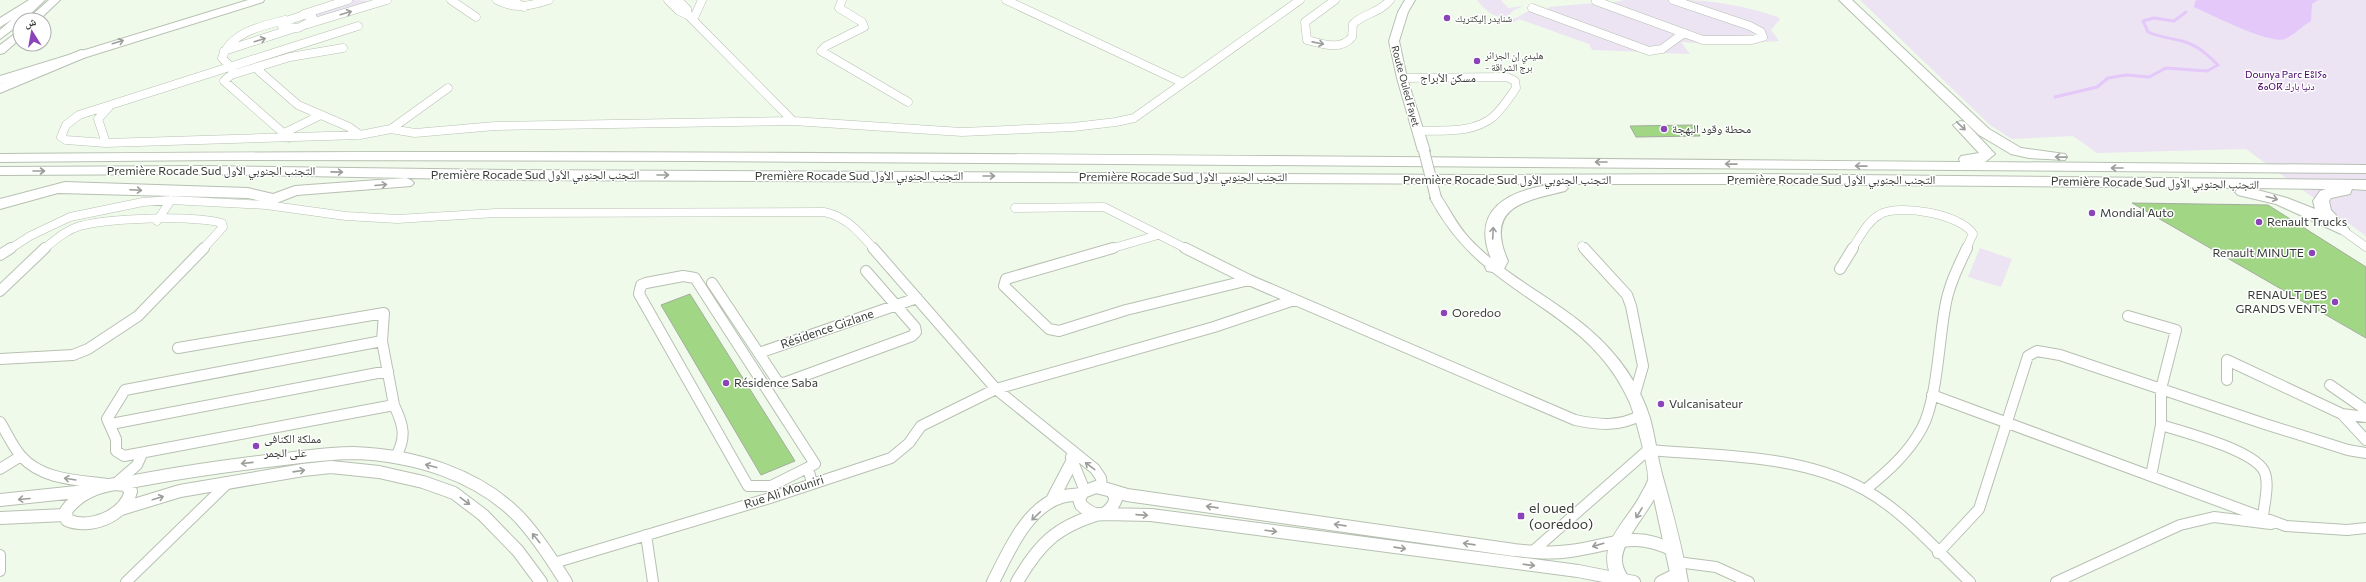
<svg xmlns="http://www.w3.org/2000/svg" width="2366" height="582" font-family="Commissioner,'Noto Naskh Arabic','Noto Sans Tifinagh',sans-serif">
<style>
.green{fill:#ece3f3}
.water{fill:#e5c8fa}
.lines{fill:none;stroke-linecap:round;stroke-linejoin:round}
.stream{stroke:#e5c8fa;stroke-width:3}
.building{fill:#a1d784;stroke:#a3ac9e}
.minor-far1-casing{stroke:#b7c0b2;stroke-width:9}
.minor-casing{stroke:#b7c0b2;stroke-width:12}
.tertiary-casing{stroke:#b7c0b2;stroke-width:14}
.secondary-casing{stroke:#b7c0b2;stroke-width:2}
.trunk-casing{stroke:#b7c0b2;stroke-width:2}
.motorway-casing{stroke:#b7c0b2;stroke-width:2}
.minor-far1{stroke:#fff;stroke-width:8}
.minor{stroke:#fff;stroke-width:10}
.tertiary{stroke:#fff;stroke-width:12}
.secondary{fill:#fff;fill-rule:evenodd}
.trunk{fill:#fff;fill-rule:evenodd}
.motorway{fill:#fff;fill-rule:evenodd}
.secondary-bridge-casing{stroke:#b7c0b2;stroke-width:12;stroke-linecap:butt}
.secondary-bridge{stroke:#fff;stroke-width:10}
.oneway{stroke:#9c9e9a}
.poi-dot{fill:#8b44b7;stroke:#fff;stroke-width:1.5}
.labels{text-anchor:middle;stroke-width:3;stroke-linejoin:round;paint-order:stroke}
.far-poi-label{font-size:10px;fill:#383c36;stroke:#fff;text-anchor:start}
.far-park-label{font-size:10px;fill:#460066;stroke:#fff}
.far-street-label{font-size:10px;fill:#383c36;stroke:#fff}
.street-label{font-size:12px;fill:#383c36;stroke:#fff}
.poi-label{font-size:12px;fill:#383c36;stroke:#fff;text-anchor:start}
.near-poi-label{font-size:14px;fill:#383c36;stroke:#fff;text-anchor:start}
</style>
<rect width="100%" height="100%" fill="#f0faeb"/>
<path class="green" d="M352,0L370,1L319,18L315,14L318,11L321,13L352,3L350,1Z
M1477,0H1501L1508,8L1524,6L1514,10L1509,15C1494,20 1485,10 1477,0Z
M1625,0H1668L1748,27L1758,34L1710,39L1610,3Z
M1679,0C1714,0 1745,6 1778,17L1780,19L1771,30L1779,41L1715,44L1681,42L1690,54L1662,53L1685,37L1767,36L1765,32L1757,25Z
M1860,0H2366V236L2246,149L2097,153L2073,136L2012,139L1990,125Z
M1594,3L1680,33L1660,47L1647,49L1547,11L1549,7Z
M1530,10L1645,52L1592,50L1589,44L1519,19L1509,25L1507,20L1516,18Z
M1980,248L2012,259L2001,287L1968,277Z"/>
<path class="water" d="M2198,0H2318L2312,4L2311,21C2302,26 2294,35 2285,39C2270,45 2210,14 2194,7L2195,1Z"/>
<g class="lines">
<path class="stream" d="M2055,97L2097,87L2108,78L2126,75L2149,77L2166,68L2207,71L2218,65C2207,54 2197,45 2182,41C2170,38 2159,37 2148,32L2143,21L2154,18L2174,21L2186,12"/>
</g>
<path class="building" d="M1693,125L1700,136L1636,137L1630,126Z
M2132,203L2268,205L2366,267V338Z
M690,294L795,461L761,475L661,305Z"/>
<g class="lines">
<defs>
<path id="minor-far1" d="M451,0L476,17
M497,0C516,10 530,6 549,0
M511,0L524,7
M668,0L679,11L688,15L793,121
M678,0L687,9L688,15
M842,0L839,8L862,22L864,27L826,46L821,51L908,102
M1006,0L1181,82
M1335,0L1305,22L1307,40C1322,44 1341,51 1352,37L1353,24C1364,13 1380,13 1390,0
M1596,1L1703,40H1752L1763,37L1761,32L1750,26L1673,0
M1532,8L1649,51L1662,49L1684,33
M304,14L348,0
M304,15L312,16L314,20L298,28L282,26L283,22Z
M693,20L702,0
M308,24L387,0
M358,26L79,115L66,125L61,137L66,140L106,143L360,135L391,129L415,133L495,126L793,121L962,132L1073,127L1116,122L1134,118L1300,0
M224,51L295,28
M261,67L259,71L298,105L349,127L360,135
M232,68L222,58C231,32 261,26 285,20
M1402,78L1507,77L1515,81L1516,88C1509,98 1502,109 1493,117C1472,134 1443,130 1418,131
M391,129L448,88
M282,134L319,116
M289,138L224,81L231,75L290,57L343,48
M106,143L98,119L109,107
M1015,208L1104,207L1187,249
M157,221L171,200
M2341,229L2366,247
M1582,246L1585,249
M10,249L30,236L70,217L143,202L171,200L266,205L346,216L397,219L496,213L824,212C847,217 859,232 874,249
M44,249C55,240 66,230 80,226C111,218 191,215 222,223L223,227L203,249
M1110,249L1158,235
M1852,249C1860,237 1867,222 1879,215C1898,203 1961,214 1973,234L1966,249"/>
<path id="minor" d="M873,248L996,389L1095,469L1101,478L1102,487
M1113,248L1006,279L1004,286L1049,329L1059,331L1126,310L1249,280
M1185,248L1249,280L1575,420C1598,425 1620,427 1641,415
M1584,248L1627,295L1631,306L1643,366L1634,397
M0,255L11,248
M1840,269L1853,248
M683,276L695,278L815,464L771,486H748L639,294L641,285L646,283Z
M712,283L778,382L784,383L912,336L916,332L915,327L866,271
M0,291L45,248
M2128,316L2176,330L2161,389V425L2151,476
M382,341L394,405L124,456L116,451V439L107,419L125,390Z
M178,348L384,313L382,341
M759,353L917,298
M0,359L73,355L88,349L138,316L204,248
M2227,380V360L2342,414L2366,417
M2330,385L2366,410
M1932,395L2286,526L2347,530L2366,528
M394,405C403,424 407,437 396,456
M2342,414L2366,440
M0,422C7,433 12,446 21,456C42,480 78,480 107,484
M111,424L388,371
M2161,425C2184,432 2253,450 2264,471C2270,483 2264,504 2263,517
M1071,457L1085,491
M808,468L812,483
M0,469L21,456
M115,484L137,465L142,454
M1865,490C1887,472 1908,454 1922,428C1937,401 1939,339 1945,308C1948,287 1958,267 1967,248
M646,535L653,582
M1532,552L1648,450C1719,456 1801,454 1865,490C1905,512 1937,551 1970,582
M1938,553L1979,509L2028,356L2037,351L2060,355L2265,424L2348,450L2366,453
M0,555V571
M1677,562L1716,567L1749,582
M554,563L770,498L891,458L909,443L921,426L996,389L1214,327L1294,300
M126,582L229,482
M2056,582L2180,525L2214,517L2271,524"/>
<path id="tertiary" d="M115,484L125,485L131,491C125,516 90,530 67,520L66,511C78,494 95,487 115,484Z
M120,484C169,474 217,467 267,461C296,458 325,453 354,453C413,455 478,474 520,518C538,538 552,560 566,582
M1096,487L1112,491L1116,499C1108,518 1096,519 1081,505L1079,499L1083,492Z
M1107,489L1127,495L1514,550C1533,552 1551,554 1570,551C1613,546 1631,529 1675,551
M0,500L86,491
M1052,500L1073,460
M121,509L180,491L303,470L331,467L379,472L423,482L454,493L483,515L518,551L541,582
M1103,514L1151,515L1578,571L1634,582
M0,518L65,515
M993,582C1008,553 1026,508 1061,497C1067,495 1075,495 1082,494
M1017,582C1039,544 1056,527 1099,514
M1661,582L1679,573"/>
<path id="secondary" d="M1405,0H1415L1408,12L1399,41L1407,78L1430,151L1424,154L1418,151L1397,78L1389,41L1398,12Z
M1436,194L1440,195C1450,210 1457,225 1469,238C1503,275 1551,296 1589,329C1616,352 1639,383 1650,418C1655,436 1657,455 1662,474C1672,510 1682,545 1688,582H1672L1654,499C1645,516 1620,544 1622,562C1623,570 1628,576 1631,582H1614C1593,545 1625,525 1641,494C1643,490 1647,484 1648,480C1650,471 1634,411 1629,401C1595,327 1533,309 1478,260C1458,242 1443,222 1430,198Z"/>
<path id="trunk" d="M34,0H45L24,20H20V24L0,39V30Z
M49,0H60L39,20H31V16Z
M248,0H264L263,2L0,84V76Z
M20,30V39L4,53L0,54V45Z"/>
<path id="motorway" d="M29,0H43L0,27V18Z
M1839,0H1852L1989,129L2021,148L2065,154L2067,157L2065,160L2029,158L2011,154L1979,135Z
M81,50L86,51L88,54L86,57L0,93V84Z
M1960,121L1965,122L1995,154L1985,162L2366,165V173L696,161L223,160L0,162V154C653,148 1307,157 1960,162L1959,159L1961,156L1979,153L1953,125Z
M204,166L510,170L1479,175L1745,174L2366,180V190L2352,189L2350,194L2331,198L2329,201L2331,210L2349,229L2347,232L2341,234L2276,204L2238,195L2235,192L2239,188L1745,184H1563L1568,188L1565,191C1524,201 1484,207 1508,261L1504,269L1493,272L1487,271L1485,267L1492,261C1469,209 1509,190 1554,184L510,180L204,174L0,175V167ZM2250,188L2326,189L2320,191L2313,201L2315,209L2287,198Z
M406,178L411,180L414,183L411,186L297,195L274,204L248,198L58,193L0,209V199L65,182L248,188L273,194L295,186Z"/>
</defs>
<use href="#minor-far1" class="minor-far1-casing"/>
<use href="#minor" class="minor-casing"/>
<use href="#tertiary" class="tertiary-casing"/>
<use href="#secondary" class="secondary-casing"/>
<use href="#trunk" class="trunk-casing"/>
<use href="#motorway" class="motorway-casing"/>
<use href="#minor-far1" class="minor-far1"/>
<use href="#minor" class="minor"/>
<use href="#tertiary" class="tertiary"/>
<use href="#secondary" class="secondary"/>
<use href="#trunk" class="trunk"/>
<use href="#motorway" class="motorway"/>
<defs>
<path id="secondary-bridge" d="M1424,151L1436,198"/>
</defs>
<use href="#secondary-bridge" class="secondary-bridge-casing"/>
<use href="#secondary-bridge" class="secondary-bridge"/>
</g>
<defs><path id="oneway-shaft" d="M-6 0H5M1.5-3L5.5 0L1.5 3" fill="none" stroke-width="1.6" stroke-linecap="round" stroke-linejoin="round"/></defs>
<g class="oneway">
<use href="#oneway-shaft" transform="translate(346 13) rotate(-17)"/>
<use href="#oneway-shaft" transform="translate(260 40) rotate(-17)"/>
<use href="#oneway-shaft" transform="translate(118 42) rotate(-17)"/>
<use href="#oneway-shaft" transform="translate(1318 43) rotate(11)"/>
<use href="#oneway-shaft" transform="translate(1961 126) rotate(43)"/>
<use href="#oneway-shaft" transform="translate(2061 157) rotate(-179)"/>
<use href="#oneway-shaft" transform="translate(1601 162) rotate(-180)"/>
<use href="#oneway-shaft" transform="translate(1731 164) rotate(-179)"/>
<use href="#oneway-shaft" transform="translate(1861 166) rotate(-179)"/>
<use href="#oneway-shaft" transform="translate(2117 168) rotate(-180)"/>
<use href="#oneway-shaft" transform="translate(39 171)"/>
<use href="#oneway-shaft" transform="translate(337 172) rotate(1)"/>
<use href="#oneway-shaft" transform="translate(663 175)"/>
<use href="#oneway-shaft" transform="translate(989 176)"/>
<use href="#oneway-shaft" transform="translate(381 185) rotate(-5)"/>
<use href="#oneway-shaft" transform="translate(136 190) rotate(3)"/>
<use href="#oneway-shaft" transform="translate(2272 198) rotate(15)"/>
<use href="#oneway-shaft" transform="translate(1493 233) rotate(-87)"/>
<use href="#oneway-shaft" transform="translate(247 463) rotate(174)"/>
<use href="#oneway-shaft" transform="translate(431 466) rotate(-165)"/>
<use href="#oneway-shaft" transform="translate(1090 466) rotate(-143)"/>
<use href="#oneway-shaft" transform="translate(299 471) rotate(-8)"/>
<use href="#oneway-shaft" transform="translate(70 479) rotate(-171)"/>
<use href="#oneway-shaft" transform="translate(158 498) rotate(-17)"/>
<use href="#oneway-shaft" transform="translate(24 499) rotate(175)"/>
<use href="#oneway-shaft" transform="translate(465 501) rotate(37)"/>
<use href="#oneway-shaft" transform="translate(1212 507) rotate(-172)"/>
<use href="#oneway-shaft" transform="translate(1639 513) rotate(121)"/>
<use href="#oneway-shaft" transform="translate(1142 515) rotate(4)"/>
<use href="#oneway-shaft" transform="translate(1036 516) rotate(136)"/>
<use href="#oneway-shaft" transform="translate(1340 525) rotate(-172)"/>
<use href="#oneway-shaft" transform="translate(1271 531) rotate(7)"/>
<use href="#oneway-shaft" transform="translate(536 538) rotate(-129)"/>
<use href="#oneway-shaft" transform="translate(1469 544) rotate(-172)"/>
<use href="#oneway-shaft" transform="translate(1598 545) rotate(164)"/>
<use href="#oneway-shaft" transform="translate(1400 548) rotate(8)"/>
<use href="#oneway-shaft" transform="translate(1529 565) rotate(7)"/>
</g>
<g class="poi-dot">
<circle cx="1447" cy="18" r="4"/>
<circle cx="1477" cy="61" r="4"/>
<circle cx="1664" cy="129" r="4"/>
<circle cx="2092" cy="213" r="4"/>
<circle cx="2259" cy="222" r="4"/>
<circle cx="2312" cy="253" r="4"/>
<circle cx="2335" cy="302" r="4"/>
<circle cx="1444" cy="313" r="4"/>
<circle cx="726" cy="383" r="4"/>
<circle cx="1661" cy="404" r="4"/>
<circle cx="256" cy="446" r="4"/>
<rect x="1517" y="512" width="8" height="8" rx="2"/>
</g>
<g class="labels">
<g class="far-poi-label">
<text x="1455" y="22">شنايدر إليكتريك</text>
<text x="1485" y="59">هليدي إن الجزائر<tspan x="1485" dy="12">- برج الشراقة</tspan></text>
</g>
<g class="far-park-label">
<text x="2286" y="78">Dounya Parc ⴹⵓⵏⵢⴰ<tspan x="2286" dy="12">ⵒⴰⵔⴽ دنيا بارك</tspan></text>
</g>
<g class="far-street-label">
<text transform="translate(1406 86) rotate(75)" y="4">Route Ouled Fayet</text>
</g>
<g class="street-label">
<text x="1448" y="82">مسكن الأبراج</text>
<text x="211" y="175">Première Rocade Sud التجنب الجنوبي الأول</text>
<text x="535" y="179">Première Rocade Sud التجنب الجنوبي الأول</text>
<text x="859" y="180">Première Rocade Sud التجنب الجنوبي الأول</text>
<text x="1183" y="181">Première Rocade Sud التجنب الجنوبي الأول</text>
<text x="1507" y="184">Première Rocade Sud التجنب الجنوبي الأول</text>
<text x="1831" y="184">Première Rocade Sud التجنب الجنوبي الأول</text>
<text transform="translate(2155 183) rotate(1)" y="4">Première Rocade Sud التجنب الجنوبي الأول</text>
<text transform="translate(827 329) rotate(-19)" y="4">Résidence Gizlane</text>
<text transform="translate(784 492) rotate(-18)" y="4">Rue Ali Mouniri</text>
</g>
<g class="poi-label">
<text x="1672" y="133">محطة وقود البهجة</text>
<text x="2100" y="217">Mondial Auto</text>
<text x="2267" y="226">Renault Trucks</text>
<text x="2304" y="257" text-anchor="end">Renault MINUTE</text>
<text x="2327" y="299" text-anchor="end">RENAULT DES<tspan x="2327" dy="14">GRANDS VENTS</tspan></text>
<text x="1452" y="317">Ooredoo</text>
<text x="734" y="387">Résidence Saba</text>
<text x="1669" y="408">Vulcanisateur</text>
<text x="264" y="443">مملكة الكنافى<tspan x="264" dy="14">على الجمر</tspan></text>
</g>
<g class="near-poi-label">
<text x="1529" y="513">el oued<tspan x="1529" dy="16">(ooredoo)</tspan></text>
</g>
</g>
<g transform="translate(32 32) rotate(349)"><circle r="19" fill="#ffffff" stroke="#afb1af"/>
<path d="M0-3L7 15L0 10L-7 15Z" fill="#8b44b7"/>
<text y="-6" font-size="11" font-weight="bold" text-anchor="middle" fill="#383c36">ش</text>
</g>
</svg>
